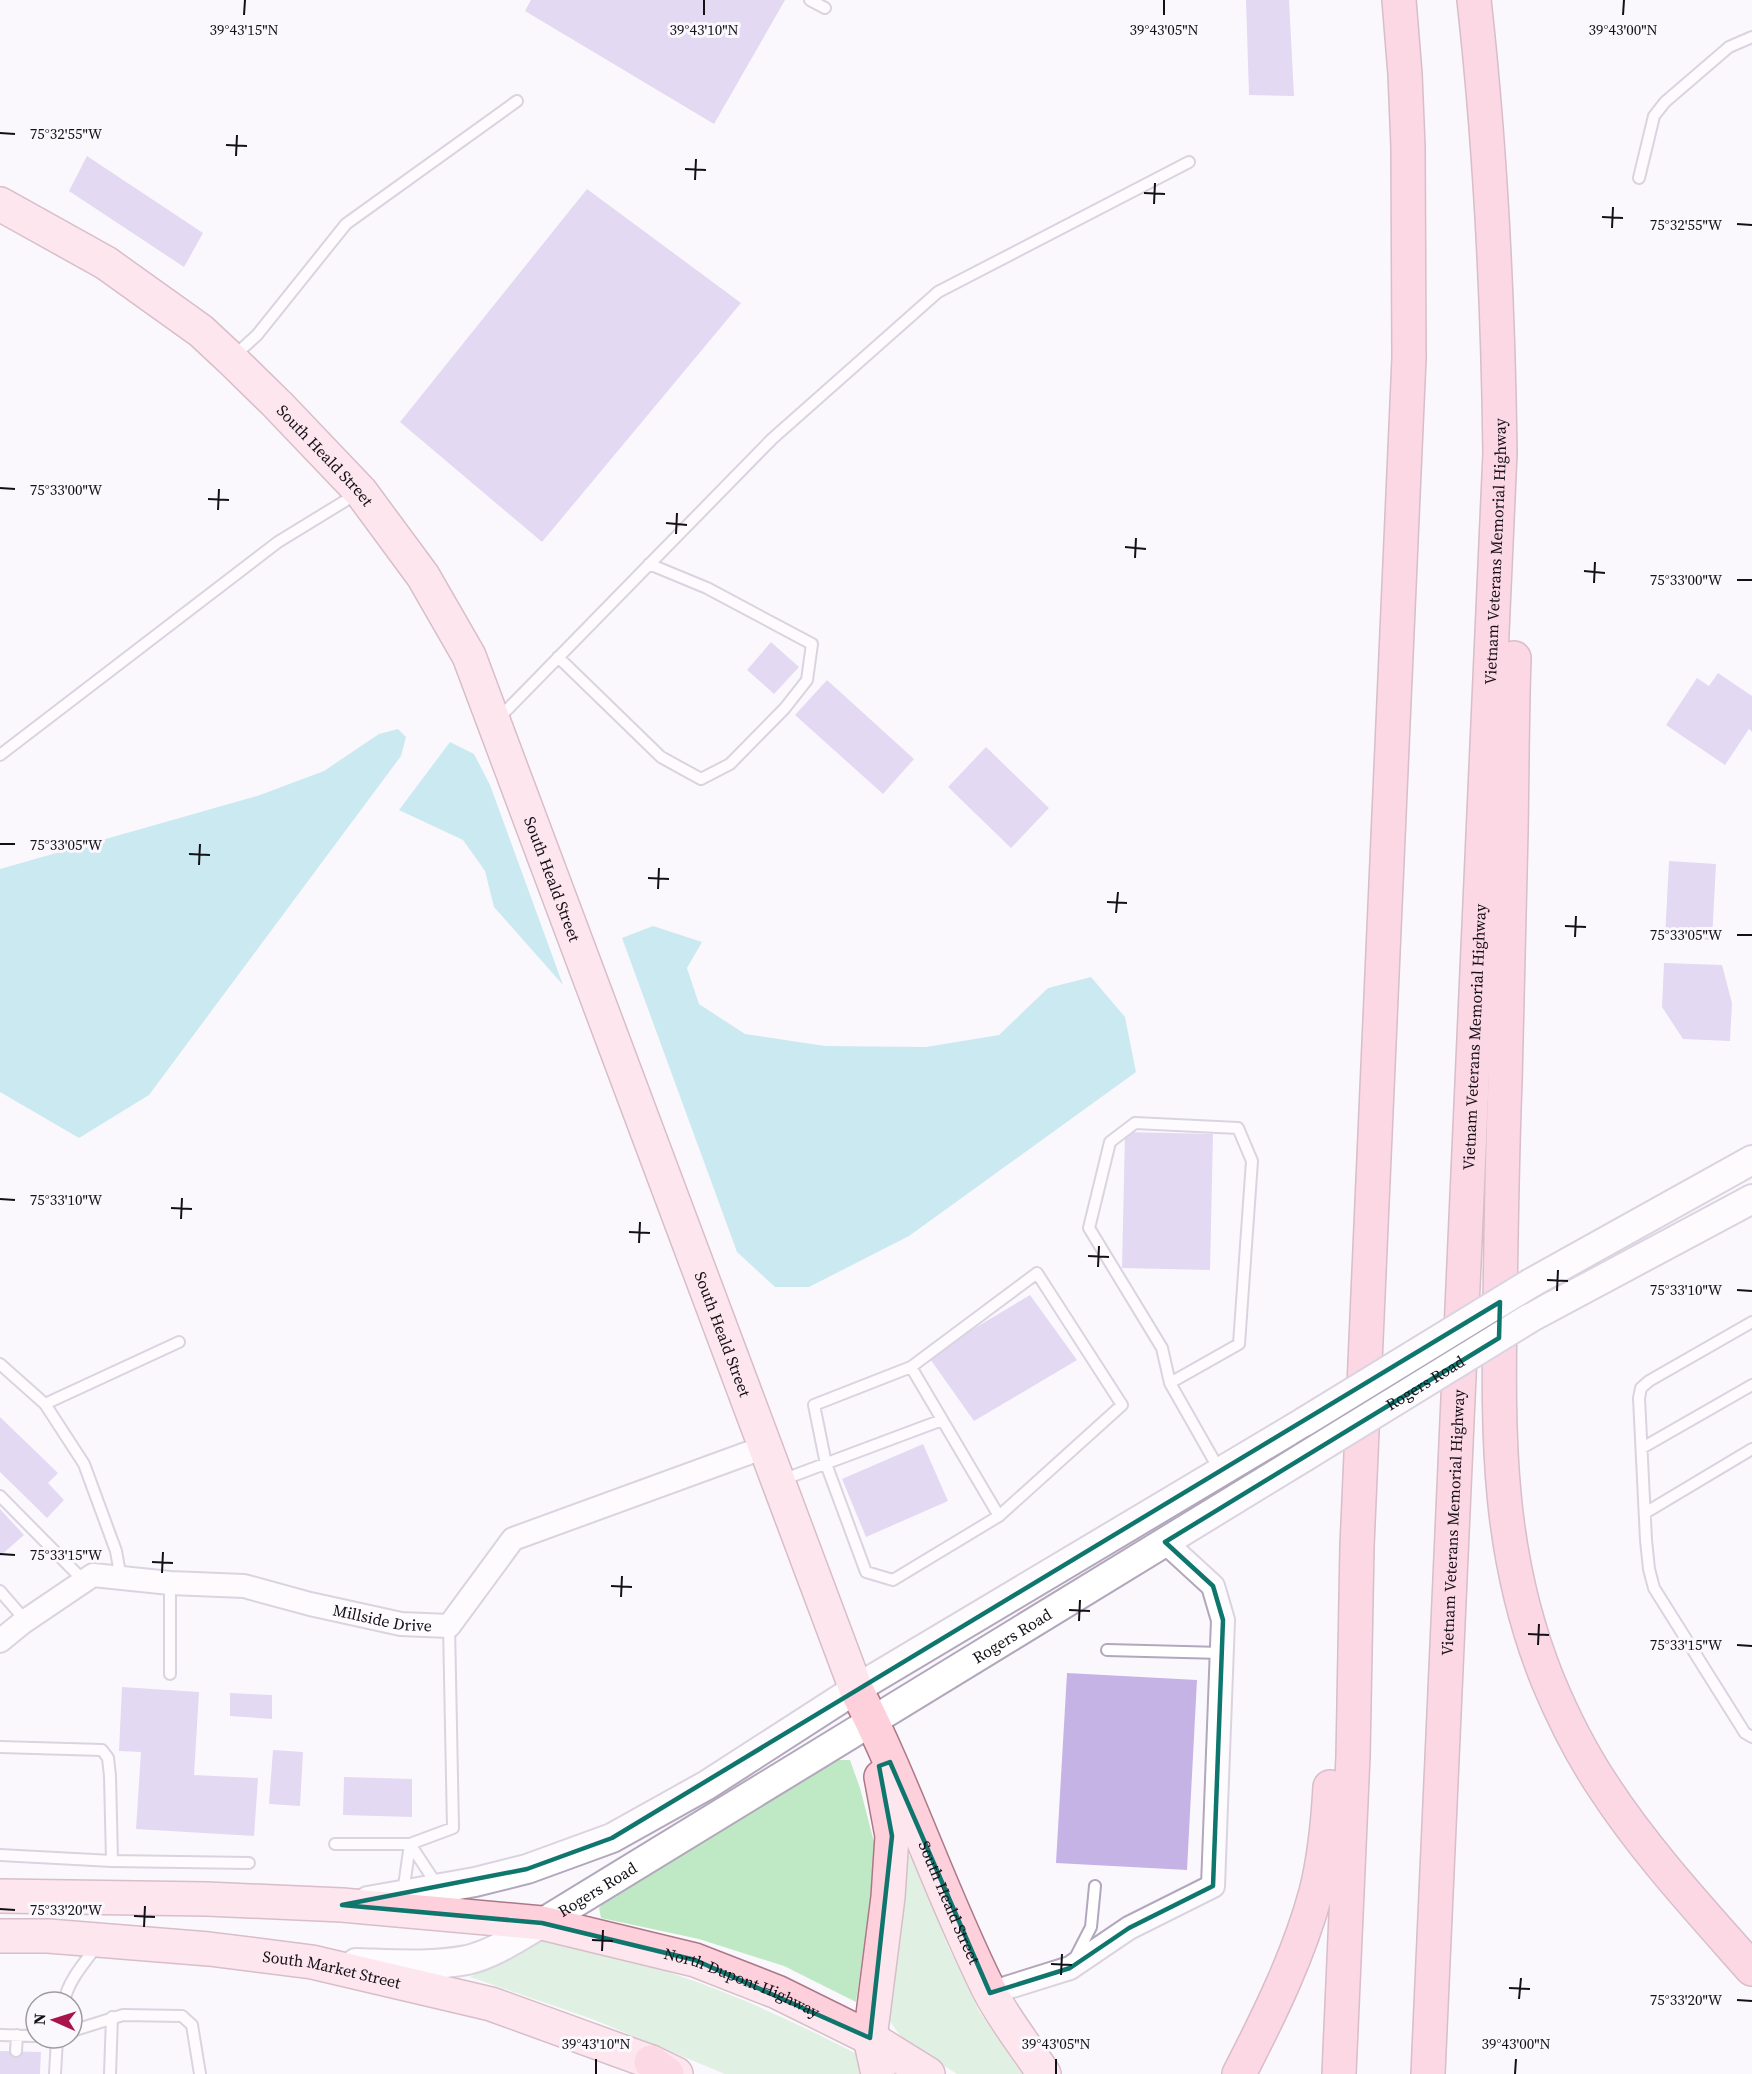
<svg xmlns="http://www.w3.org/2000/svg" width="1752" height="2074" font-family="'Source Serif 4',serif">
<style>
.green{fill:#bfe9c5}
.water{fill:#8ed8e1}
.building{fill:#c5b3e6}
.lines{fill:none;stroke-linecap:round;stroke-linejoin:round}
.service-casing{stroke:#b2a7bc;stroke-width:14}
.minor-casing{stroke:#b2a7bc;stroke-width:26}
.tertiary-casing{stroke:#b2a7bc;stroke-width:32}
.primary-casing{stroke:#ab7888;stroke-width:36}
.motorway-casing{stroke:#ab7888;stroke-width:36}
.service{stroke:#fff;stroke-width:10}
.minor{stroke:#fff;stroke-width:22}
.tertiary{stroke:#fff;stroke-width:28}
.primary{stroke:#fed0dc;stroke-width:33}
.motorway{stroke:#fdb0c5;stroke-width:33}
.tertiary-bridge-casing{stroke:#b2a7bc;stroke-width:32;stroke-linecap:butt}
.tertiary-bridge{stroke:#fff;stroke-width:28}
.marked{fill:none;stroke:#0f766e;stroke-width:4.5;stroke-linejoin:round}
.ticks{fill:none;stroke:#141017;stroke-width:2}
.labels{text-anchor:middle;stroke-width:6;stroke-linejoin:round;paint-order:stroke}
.street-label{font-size:16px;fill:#141017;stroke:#fbf8fd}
.ticks-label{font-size:15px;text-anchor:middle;fill:#141017;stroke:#fbf8fd;stroke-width:6;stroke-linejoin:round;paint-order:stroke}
</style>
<rect width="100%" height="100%" fill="#fbf8fd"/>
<path class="green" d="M837,1760H850L860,1788L874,1842L875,1865L856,2002L784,1966L699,1939L601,1918L599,1908L610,1896Z
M914,1855L946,1942L979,2011L1022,2074H957L904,2041L889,2020L902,1857Z
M542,1941C588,1950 635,1960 680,1976C742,1997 803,2026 861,2056L863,2074H725L592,2019L470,1977Z"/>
<path class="water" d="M398,729L406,737L401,756L149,1095L79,1138L0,1092V869L260,795L324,771L379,734Z
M450,742L474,754L490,785L563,985L494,907L485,871L463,840L399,810Z
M653,926L702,942L687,968L699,1004L745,1034L825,1046L926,1047L999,1035L1048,988L1091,977L1125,1017L1136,1072L909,1236L809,1287H775L737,1252L622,938Z"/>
<path class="building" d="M531,0H785L714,124L525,11Z
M1246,0H1289L1294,96L1249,95Z
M87,156L203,233L184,267L69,191Z
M587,189L741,303L542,542L400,422Z
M771,642L799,667L774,694L747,670Z
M1718,673L1752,696V732L1749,729L1725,765L1666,725L1697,678L1709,686Z
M827,680L914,759L883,794L795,715Z
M986,747L1049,808L1011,848L948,787Z
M1669,861L1716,864L1712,940L1665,938Z
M1664,963L1722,965L1732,1003L1730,1041L1683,1039L1662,1007Z
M1125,1132L1213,1134L1210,1270L1122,1268Z
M1030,1295L1077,1360L974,1421L928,1356Z
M0,1417L58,1473L48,1483L64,1500L47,1518L0,1472Z
M923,1444L948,1501L866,1537L842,1479Z
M0,1509L24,1535L0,1556Z
M1067,1673L1197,1680L1187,1870L1056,1863Z
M122,1687L199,1692L194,1775L258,1778L254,1836L136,1829L141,1752L119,1751Z
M230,1693L272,1695V1719L230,1716Z
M273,1750L303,1752L300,1806L269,1804Z
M344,1777L412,1779V1817L343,1815Z
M0,2051L41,2052L40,2074H0Z"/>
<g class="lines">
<defs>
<path id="service" d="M810,0L825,8
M1639,178L1654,116L1665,102L1729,47L1752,37
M233,357L257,335L346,224L517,101
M558,657L661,757L701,779L730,764L785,708L807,680L812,644L707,588L649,564
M498,719L772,439L938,292L1189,162
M0,755L278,542L358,493
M1752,1322L1649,1381L1641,1388L1639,1398L1646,1540L1649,1569L1654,1588L1745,1733L1752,1737
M0,1364L45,1404L84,1464L116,1551L121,1579
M911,1367L814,1405L826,1464L866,1572L893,1580L999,1516L1122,1405L1037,1273L911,1367L999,1516
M1170,1383L1239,1344L1252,1161L1238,1128L1135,1123L1110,1142L1089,1228L1162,1348L1170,1383L1220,1471
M45,1404L179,1342
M1642,1448L1752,1385
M782,1480L942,1420
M0,1496L84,1581
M1645,1513L1752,1449
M0,1591L26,1621
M1107,1650L1222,1653
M170,1674V1583
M0,1747L102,1750L108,1758L110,1776L112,1861L249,1863
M335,1844H410L453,1828L449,1626
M0,1855L112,1861
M403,1893L410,1844L437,1885
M1074,1960L1091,1927L1095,1886
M64,2002C68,1981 84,1963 97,1946
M72,2031L123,2015L182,2016L192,2025L200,2074
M0,2035L36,2036
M16,2051L17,2035
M55,2074L57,2038
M110,2074L112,2017"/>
<g id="minor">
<path id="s1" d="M0,1641L22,1623L93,1575L170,1583L244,1586L310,1604L401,1624L449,1626L513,1539L765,1447"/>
<path d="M990,1993L1070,1968L1129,1928L1213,1886L1223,1620L1213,1586L1165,1542"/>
</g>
<g id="tertiary">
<path d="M1531,1283L1752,1160"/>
<path d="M1530,1318L1752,1199"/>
<path d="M368,1901L475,1882L527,1869L612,1838L707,1785L856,1689L1304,1422"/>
<path id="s2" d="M356,1963C392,1964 431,1967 467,1960C494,1954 519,1936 542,1923L1304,1457"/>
</g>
<g id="primary">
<path id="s3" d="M0,204L106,263L201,331L231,359L278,405L361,492L423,576L469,656L856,1689C906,1787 940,1892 989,1990C1003,2018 1027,2048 1044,2074"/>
<path id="s4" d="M0,1896L207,1899L342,1905L542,1923L695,1960L777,1992L870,2038L928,2074"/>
<path id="s5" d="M0,1936H48L209,1949L312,1962L491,2004L651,2062L676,2074"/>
<path d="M878,2074L870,2038L888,1897L892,1836L881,1777"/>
</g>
<g id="motorway">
<path d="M1514,658C1512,716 1512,774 1511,832C1509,915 1507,999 1505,1082C1502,1156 1501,1231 1500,1305C1498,1438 1497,1555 1548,1681C1563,1717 1581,1753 1603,1786C1646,1852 1700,1910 1752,1969"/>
<path d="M651,2062L667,2074"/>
<path d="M1239,2074C1269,2016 1299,1955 1316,1892C1325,1857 1328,1822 1330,1787"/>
<path d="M1339,2074L1353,1756L1357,1546L1409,358L1408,147L1405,74L1399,0"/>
<path id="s6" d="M1428,2074L1500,453C1498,301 1491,151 1474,0"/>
</g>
</defs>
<use href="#service" class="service-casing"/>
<use href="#minor" class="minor-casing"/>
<use href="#tertiary" class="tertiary-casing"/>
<use href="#primary" class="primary-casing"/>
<use href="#motorway" class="motorway-casing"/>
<use href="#service" class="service"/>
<use href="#minor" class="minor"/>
<use href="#tertiary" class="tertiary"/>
<use href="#primary" class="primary"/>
<use href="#motorway" class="motorway"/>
<defs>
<g id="tertiary-bridge">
<path d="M1304,1422L1531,1283"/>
<path id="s7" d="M1304,1457L1530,1318"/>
</g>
</defs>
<use href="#tertiary-bridge" class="tertiary-bridge-casing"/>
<use href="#tertiary-bridge" class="tertiary-bridge"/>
</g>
<path d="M0 0H1752V2074H0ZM1500,1302L1499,1338L1165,1542L1213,1586L1223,1620L1213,1886L1129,1928L1070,1968L990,1993L890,1762L879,1766L892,1836L870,2038L695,1960L542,1923L342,1905L527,1869L612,1838Z" fill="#fbf8fd" fill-opacity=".55" fill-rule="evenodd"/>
<path class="marked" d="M1500,1302L1499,1338L1165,1542L1213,1586L1223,1620L1213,1886L1129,1928L1070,1968L990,1993L890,1762L879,1766L892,1836L870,2038L695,1960L542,1923L342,1905L527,1869L612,1838Z"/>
<path class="ticks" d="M244,15L245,0M704,15V0M1164,15V0M1623,15L1624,0M0,133L15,134M226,145L247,146M236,156L237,135M685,169L706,170M695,180L696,159M1144,193L1165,194M1154,204L1155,183M1602,217L1623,218M1737,224L1752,225M1612,228L1613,207M0,488L15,489M208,499L229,500M218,510L219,489M666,523L687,525M676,534L677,513M1125,547L1146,549M1135,558L1136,538M1584,571L1605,573M1737,580H1752M1594,583L1595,562M0,844H15M189,854L210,855M199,865L200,844M648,878L669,879M658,889L659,868M1107,902L1127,903M1116,913L1118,892M1565,926L1586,927M1737,935H1752M1575,937L1576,916M0,1199L15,1200M171,1208L192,1209M181,1219L182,1198M629,1232L650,1233M639,1243L640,1222M1088,1256L1109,1257M1098,1267L1099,1246M1547,1280L1568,1281M1737,1290L1752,1291M1557,1291L1558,1270M0,1554L15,1555M152,1562L173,1563M162,1573L163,1552M611,1586L632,1587M621,1597L622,1576M1069,1610L1090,1611M1079,1621L1080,1600M1528,1634L1549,1635M1538,1645L1539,1624M1737,1645L1752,1646M0,1909L15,1910M134,1916L155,1917M144,1927L145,1906M592,1940L613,1941M602,1951L603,1930M1051,1964L1072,1965M1061,1975L1062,1954M1509,1988L1530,1989M1519,1999L1521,1978M1737,2000L1752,2001M596,2074V2059M1056,2074V2059M1515,2074L1516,2059"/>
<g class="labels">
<g class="street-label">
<text dy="6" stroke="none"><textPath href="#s3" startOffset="414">South Heald Street</textPath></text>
<text dy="6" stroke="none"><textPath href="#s6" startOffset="1524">Vietnam Veterans Memorial Highway</textPath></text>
<text dy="6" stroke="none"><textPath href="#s3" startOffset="900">South Heald Street</textPath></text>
<text dy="6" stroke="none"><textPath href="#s6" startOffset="1038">Vietnam Veterans Memorial Highway</textPath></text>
<text dy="6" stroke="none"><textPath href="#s3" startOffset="1386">South Heald Street</textPath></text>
<text dy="6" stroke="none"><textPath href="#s7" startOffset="142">Rogers Road</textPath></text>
<text dy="6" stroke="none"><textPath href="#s6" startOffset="552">Vietnam Veterans Memorial Highway</textPath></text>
<text dy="6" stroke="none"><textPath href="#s1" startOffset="408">Millside Drive</textPath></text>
<text dy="6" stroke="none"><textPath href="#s2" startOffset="746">Rogers Road</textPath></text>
<text dy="6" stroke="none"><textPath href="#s2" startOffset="260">Rogers Road</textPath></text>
<text dy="6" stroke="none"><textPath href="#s3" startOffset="1998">South Heald Street</textPath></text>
<text dy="6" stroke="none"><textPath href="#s5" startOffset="334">South Market Street</textPath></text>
<text dy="6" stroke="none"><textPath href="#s4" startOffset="752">North Dupont Highway</textPath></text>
</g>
</g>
<g class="ticks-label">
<text x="244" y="35">39°43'15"N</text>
<text x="704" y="35">39°43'10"N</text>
<text x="1164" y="35">39°43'05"N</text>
<text x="1623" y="35">39°43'00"N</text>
<text x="66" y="139">75°32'55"W</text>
<text x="1686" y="230">75°32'55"W</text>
<text x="66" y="495">75°33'00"W</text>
<text x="1686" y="585">75°33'00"W</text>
<text x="66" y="850">75°33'05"W</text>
<text x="1686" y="940">75°33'05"W</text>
<text x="66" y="1205">75°33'10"W</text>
<text x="1686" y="1295">75°33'10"W</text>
<text x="66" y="1560">75°33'15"W</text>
<text x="1686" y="1650">75°33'15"W</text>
<text x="66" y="1915">75°33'20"W</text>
<text x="1686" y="2005">75°33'20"W</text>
<text x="596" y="2049">39°43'10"N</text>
<text x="1056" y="2049">39°43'05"N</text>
<text x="1516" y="2049">39°43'00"N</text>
</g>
<g transform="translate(54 2020) rotate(273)"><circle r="28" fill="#fbf8fd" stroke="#9f9ba1" stroke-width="1.5"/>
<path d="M0-4.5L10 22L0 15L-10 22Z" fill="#a8154d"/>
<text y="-9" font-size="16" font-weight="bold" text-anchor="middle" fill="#141017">N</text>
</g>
</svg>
